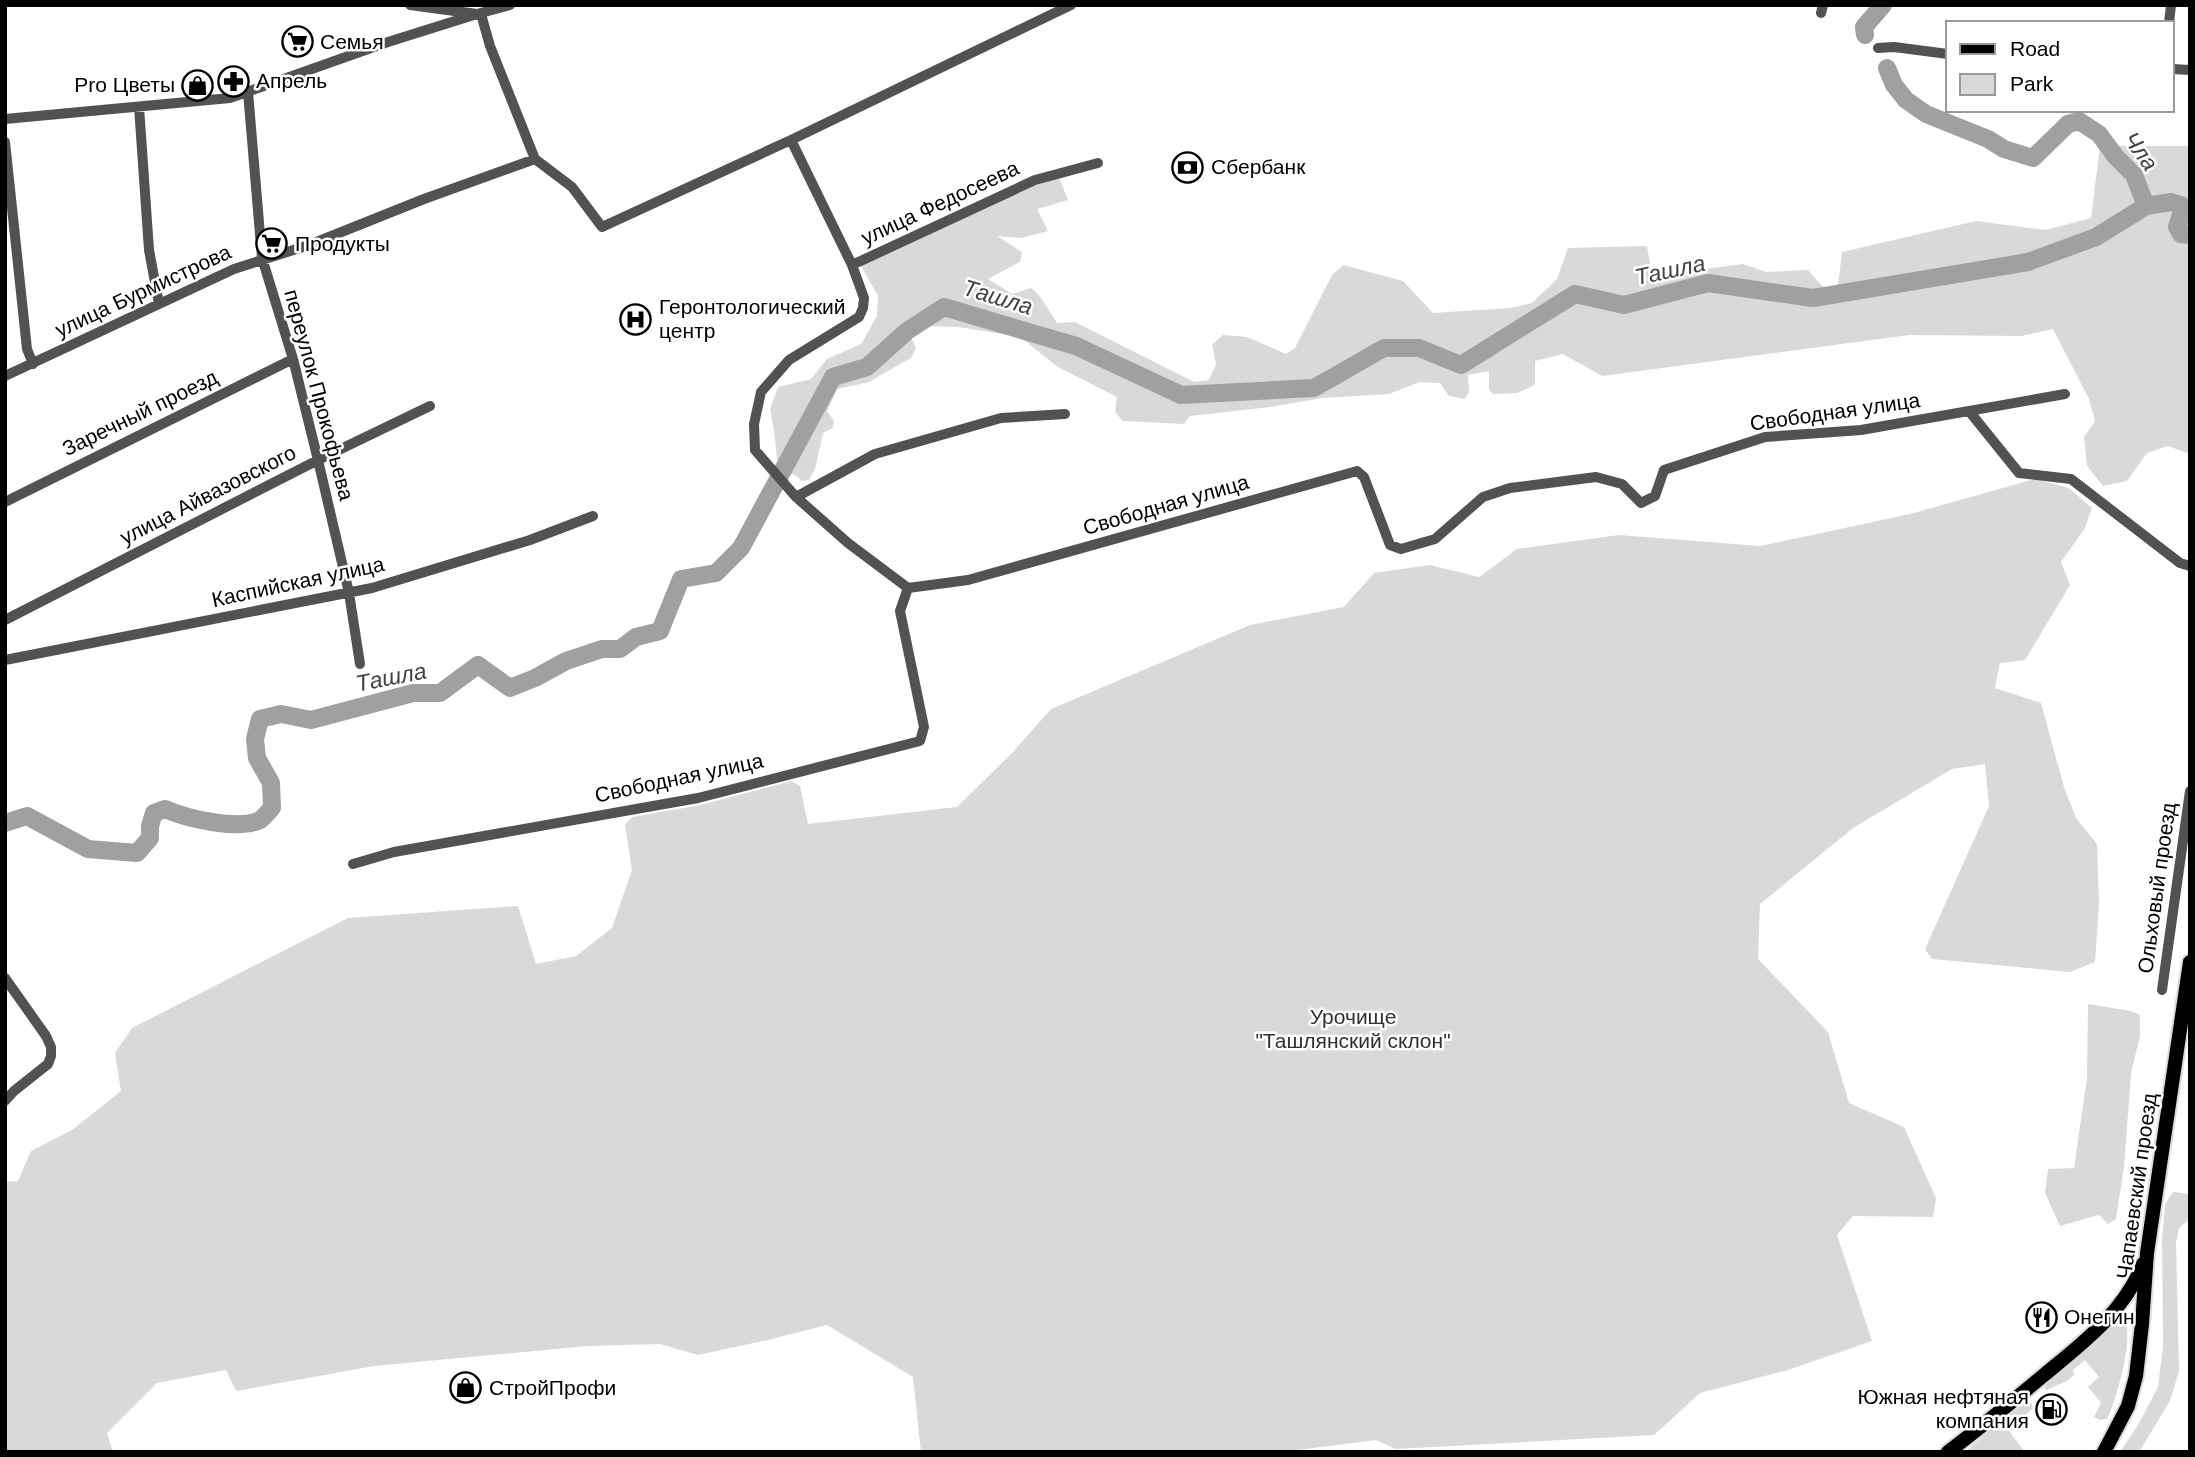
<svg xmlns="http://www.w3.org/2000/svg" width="2195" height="1457" font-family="Helvetica,sans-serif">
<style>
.green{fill:#d9d9d9}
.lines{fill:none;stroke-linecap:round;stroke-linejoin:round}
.river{stroke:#a0a0a0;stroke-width:18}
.major-casing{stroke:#dbdbdb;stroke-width:18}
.minor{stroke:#525252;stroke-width:10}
.major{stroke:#000;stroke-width:14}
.labels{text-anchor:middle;stroke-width:5;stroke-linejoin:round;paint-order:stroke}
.poi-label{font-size:21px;fill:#000;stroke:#fff;text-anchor:start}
.street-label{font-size:21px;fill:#000;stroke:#fff}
.park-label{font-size:21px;fill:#303030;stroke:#fff}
.water-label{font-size:23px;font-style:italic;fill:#414141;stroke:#fff}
</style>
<rect width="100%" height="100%" fill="#fff"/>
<path class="green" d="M2100,146H2190V454L2168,446L2147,453L2127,481L2103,486L2087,466L2084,437L2095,421L2089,399L2053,329L2021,336L1909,335L1602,376L1563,354L1535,361V385L1517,393L1493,394L1489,389V371L1468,375L1469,392L1465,399L1449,396L1440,383L1420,382L1389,394L1322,398L1270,407L1190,416L1184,424L1123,421L1115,412L1117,397L1058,367L1020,337L959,327L924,326L910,335L916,348L911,358L869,382L837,389L827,411L834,421L833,428L823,433L815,469L809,480L801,481L798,477L780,468L777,459L774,430L770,409L778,387L811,379L827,359L861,344L877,316L878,296L861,266L1058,175L1068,200L1037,209L1048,231L1021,238L997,236L1022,252L1020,262L988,279L1012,294L1031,288L1039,295L1057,323L1075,322L1194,382L1209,380L1216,364L1212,345L1223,335L1247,337L1286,354L1295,348L1332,275L1343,265L1403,281L1433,313L1511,308L1532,303L1557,279L1568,248L1647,246L1652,276L1743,264L1766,272L1808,270L1836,302L1842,252L1976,221L2046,230L2091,218Z
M2035,479L2069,488L2092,508L2085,528L2061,562L2070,585L2025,660L2000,663L1995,688L2041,703L2064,787L2076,818L2097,844L2099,905L2095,962L2070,972L1932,959L1925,949L1989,806L1985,764L1952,769L1853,828L1760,904L1758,959L1828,1032L1849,1103L1904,1127L1936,1198L1933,1217L1853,1216L1837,1235L1872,1341L1788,1370L1700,1393L1654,1435L1396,1449L1376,1440L1282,1452H921L913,1377L827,1325L768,1340L698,1355L660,1344L588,1346L374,1366L236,1391L226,1370L157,1383L107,1433L113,1452H5V1182L18,1181L31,1151L72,1130L121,1091L115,1053L132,1028L348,918L518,906L536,964L576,956L612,928L632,870L625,825L632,817L701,805L791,781L800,786L808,824L957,807L1013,752L1051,709L1250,625L1344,607L1374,573L1430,565L1479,577L1517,549L1619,535L1760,546L1910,514Z
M2088,1004L2131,1011L2140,1015V1035L2131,1074L2124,1167L2116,1219L2108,1224L2099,1215L2060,1226L2045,1193L2048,1169L2074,1168L2087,1078Z
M2173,1192L2190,1194V1219L2179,1228L2176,1242L2179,1371L2170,1401L2139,1452H2120L2138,1425L2158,1387L2163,1347L2162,1240L2165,1204Z
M2117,1319L2125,1321C2134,1338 2116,1401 2107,1419L2100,1420L2094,1417L2101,1403L2088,1387L2099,1377L2085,1360L2072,1371L2075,1374L2067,1381L2046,1390L2044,1384L2091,1345Z
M2027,1401L2031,1403L2033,1408L2009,1431L2025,1452H1965L2022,1402Z"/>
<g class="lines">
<path class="river" d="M1865,35L1864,27L1883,5
M1887,68L1894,85L1906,100L1926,114L1988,139L2004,149L2033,158L2068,124L2079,121L2099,134L2116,157L2134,175L2146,206
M5,823L27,816L88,849L137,853L150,838V826L154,813L165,809C185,818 239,831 260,820C264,817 269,811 272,808L271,783L257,758L255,739L260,719L281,714L311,720L413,693H440L478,665L510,688L535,678L566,661L602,649H620L636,637L660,631L681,579L716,573L741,548L833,377L867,367L907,331L944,307L1076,346L1181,395L1314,388L1384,348H1419L1461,365L1575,294L1624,305L1708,283L1813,298L2028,262L2096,237L2146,206L2171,202L2181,205L2182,211L2177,227L2181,234L2190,235"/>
<defs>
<path id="major" d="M1948,1452C1981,1427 2013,1401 2044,1375C2083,1343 2124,1312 2143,1264
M2104,1452L2128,1406L2136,1376L2142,1324L2147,1253L2190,962"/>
</defs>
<use href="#major" class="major-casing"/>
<path class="minor" d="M410,5L477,14L510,5
M1821,13L1823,5
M481,14L490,46L535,159
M2169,23L2171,5
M1878,48L1894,47L1948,54
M2172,69L2190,70
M248,92L262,258L293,359L318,460L349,593L360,664
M139,107L149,250L159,304
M5,119L230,98L388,42L477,14
M791,140L852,265L864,298L863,308L859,317L789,360L761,392L754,424L755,450L796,497L848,543L908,588
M5,142L27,349L33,364
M535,159L572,187L602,227L791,140L1071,5
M852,265L1035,180L1098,163
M5,376L234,269L309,245L424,199L535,159
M1969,411L2019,473L2071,479L2180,563L2190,566
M796,497L875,454L1001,418L1065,414
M5,502L293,359
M5,620L318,460L430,406
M5,660L372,588L530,540L593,516
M353,864L394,852L698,798L920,741L924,727L900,611L908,588L968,580L1357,471L1364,477L1390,545L1401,549L1435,539L1483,497L1510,488L1596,477L1622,484L1641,503L1655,496L1664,470L1765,437L1861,430L2065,394
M5,978L46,1036L51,1047V1056L48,1064L14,1091L5,1101
M2162,990L2190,791"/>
<use href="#major" class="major"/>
</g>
<defs>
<symbol id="supermarket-ring" viewBox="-11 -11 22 22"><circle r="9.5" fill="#fff" stroke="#000" stroke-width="1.5"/><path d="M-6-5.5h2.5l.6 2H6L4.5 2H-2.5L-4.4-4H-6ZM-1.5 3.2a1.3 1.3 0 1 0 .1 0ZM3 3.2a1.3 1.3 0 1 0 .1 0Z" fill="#000"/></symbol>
<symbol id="pharmacy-ring" viewBox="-11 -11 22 22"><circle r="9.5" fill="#fff" stroke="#000" stroke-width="1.5"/><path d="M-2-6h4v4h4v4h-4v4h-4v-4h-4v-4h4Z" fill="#000"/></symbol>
<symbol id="shop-ring" viewBox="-11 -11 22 22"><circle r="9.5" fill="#fff" stroke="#000" stroke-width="1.5"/><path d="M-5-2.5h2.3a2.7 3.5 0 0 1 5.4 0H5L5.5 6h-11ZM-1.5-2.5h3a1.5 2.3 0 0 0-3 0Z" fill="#000"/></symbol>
<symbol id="bank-ring" viewBox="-11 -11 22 22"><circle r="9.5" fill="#fff" stroke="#000" stroke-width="1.5"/><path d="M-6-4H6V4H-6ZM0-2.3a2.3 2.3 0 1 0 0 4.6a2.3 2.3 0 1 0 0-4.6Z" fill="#000"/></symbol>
<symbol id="hospital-ring" viewBox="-11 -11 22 22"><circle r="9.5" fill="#fff" stroke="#000" stroke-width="1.5"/><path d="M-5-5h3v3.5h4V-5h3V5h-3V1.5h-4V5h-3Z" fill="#000"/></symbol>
<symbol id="restaurant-ring" viewBox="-11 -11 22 22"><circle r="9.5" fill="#fff" stroke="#000" stroke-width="1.5"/><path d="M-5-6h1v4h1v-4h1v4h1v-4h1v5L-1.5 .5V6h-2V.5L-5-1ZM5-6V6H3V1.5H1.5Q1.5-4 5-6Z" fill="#000"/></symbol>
<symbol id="fuel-ring" viewBox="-11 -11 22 22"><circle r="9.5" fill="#fff" stroke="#000" stroke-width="1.5"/><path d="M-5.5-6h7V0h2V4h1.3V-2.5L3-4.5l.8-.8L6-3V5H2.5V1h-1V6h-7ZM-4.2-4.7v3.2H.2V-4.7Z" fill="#000"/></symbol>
</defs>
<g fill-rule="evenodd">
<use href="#supermarket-ring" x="280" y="24" width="35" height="35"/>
<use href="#pharmacy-ring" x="216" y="64" width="35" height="35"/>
<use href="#shop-ring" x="180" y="68" width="35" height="35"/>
<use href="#bank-ring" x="1170" y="150" width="35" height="35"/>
<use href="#supermarket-ring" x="254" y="226" width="35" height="35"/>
<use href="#hospital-ring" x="618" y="302" width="35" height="35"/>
<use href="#restaurant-ring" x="2024" y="1300" width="35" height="35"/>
<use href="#shop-ring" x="448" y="1370" width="35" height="35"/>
<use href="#fuel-ring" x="2034" y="1392" width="35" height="35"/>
</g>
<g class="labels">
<g class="poi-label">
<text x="320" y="49">Семья</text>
<text x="256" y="88">Апрель</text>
<text x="175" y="92" text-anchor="end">Pro Цветы</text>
<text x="1211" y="174">Сбербанк</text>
<text x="295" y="251">Продукты</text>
<text x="659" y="314">Геронтологический<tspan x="659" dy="24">центр</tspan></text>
<text x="2064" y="1324">Онегин</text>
<text x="489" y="1395">СтройПрофи</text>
<text x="2029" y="1404" text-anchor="end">Южная нефтяная<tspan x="2029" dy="24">компания</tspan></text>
</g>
<g class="street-label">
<text transform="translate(940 203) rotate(-25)" y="7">улица Федосеева</text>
<text transform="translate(143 291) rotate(-25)" y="7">улица Бурмистрова</text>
<text transform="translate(319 395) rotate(75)" y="7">переулок Прокофьева</text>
<text transform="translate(1835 412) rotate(-8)" y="7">Свободная улица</text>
<text transform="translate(140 413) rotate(-26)" y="7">Заречный проезд</text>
<text transform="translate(208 495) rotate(-27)" y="7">улица Айвазовского</text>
<text transform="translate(1166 505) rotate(-16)" y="7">Свободная улица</text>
<text transform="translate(298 582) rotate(-12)" y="7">Каспийская улица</text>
<text transform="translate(679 778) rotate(-12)" y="7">Свободная улица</text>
<text transform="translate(2157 888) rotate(-82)" y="7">Ольховый проезд</text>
<text transform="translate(2137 1186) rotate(-82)" y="7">Чапаевский проезд</text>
</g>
<g class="park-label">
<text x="1353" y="1024">Урочище<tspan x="1353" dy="24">"Ташлянский склон"</tspan></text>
</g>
<g class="water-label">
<text transform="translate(2141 151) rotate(55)" y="8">Чла</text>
<text transform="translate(1670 270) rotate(-12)" y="8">Ташла</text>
<text transform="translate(998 297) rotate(17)" y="8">Ташла</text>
<text transform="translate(391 677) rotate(-11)" y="8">Ташла</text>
</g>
</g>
<rect width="2195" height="1457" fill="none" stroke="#000000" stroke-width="14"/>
<rect x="1946" y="21" width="228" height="91" fill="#ffffff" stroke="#999999" stroke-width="2"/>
<rect x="1960" y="44" width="35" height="10" fill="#000000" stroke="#999999" stroke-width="2"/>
<text x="2010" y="56" font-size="21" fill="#000000">Road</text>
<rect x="1960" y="74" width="35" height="21" fill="#d9d9d9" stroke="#999999" stroke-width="2"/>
<text x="2010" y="91" font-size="21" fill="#000000">Park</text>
</svg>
